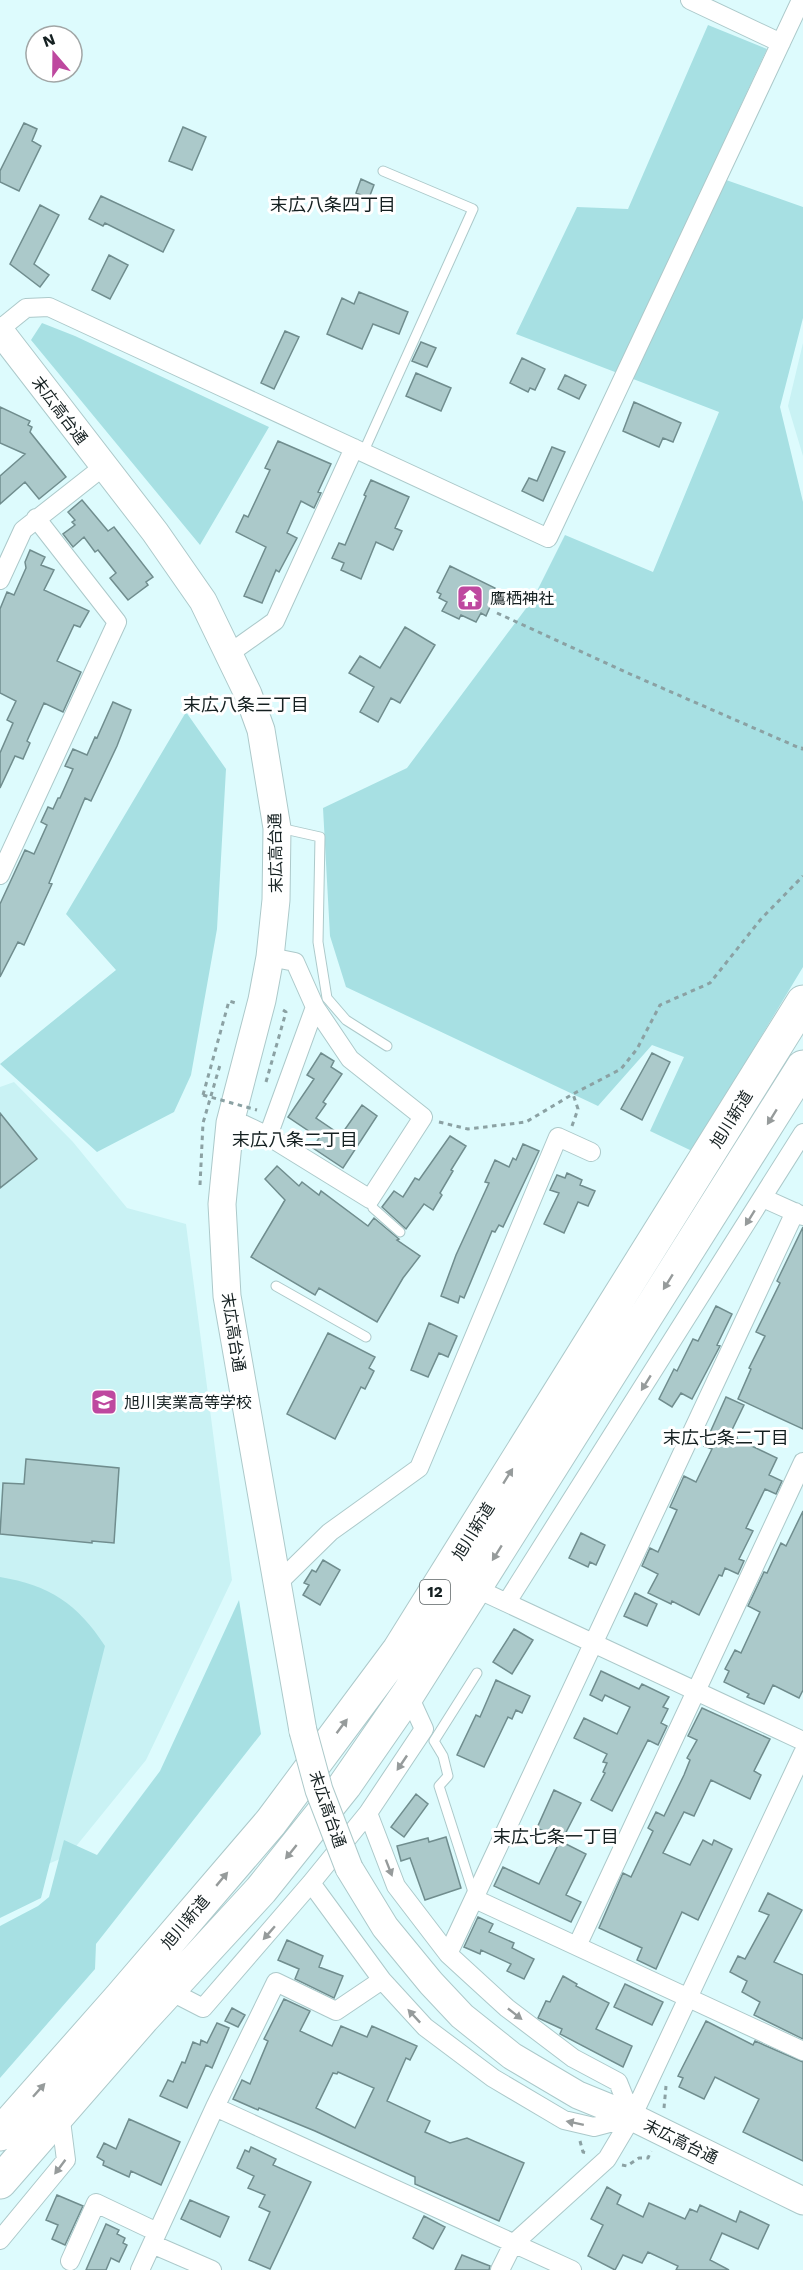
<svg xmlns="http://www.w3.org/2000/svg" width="803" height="2270" font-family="'Work Sans','Noto Sans JP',sans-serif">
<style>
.built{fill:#c9f2f4}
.green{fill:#a7e0e3}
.building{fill:#abc9ca;stroke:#708d8e;stroke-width:1.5;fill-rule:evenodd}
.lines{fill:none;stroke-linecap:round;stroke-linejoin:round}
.lane-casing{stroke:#acc9ca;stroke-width:11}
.street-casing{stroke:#acc9ca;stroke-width:20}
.secondary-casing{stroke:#acc9ca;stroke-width:29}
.highway-casing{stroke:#acc9ca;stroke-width:35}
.path{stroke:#8ba1a3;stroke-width:3;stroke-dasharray:4.5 4.5;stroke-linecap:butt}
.lane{stroke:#fff;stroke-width:9}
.street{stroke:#fff;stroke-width:18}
.secondary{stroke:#fff;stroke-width:27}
.highway{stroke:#fff;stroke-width:33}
.secondary-bridge-casing{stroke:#acc9ca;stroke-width:29;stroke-linecap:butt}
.path-bridge{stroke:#8ba1a3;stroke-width:3;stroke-dasharray:4.5 4.5;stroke-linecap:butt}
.secondary-bridge{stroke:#fff;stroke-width:27}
.oneway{fill:#969b9b}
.labels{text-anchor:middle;stroke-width:6;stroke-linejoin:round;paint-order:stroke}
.shield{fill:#fff;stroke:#5b6364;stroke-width:1.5}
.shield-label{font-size:15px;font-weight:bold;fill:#152021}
.street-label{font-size:16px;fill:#152021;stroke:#fff}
.poi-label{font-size:16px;fill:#152021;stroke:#fff;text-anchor:start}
.neighbourhood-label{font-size:18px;fill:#152021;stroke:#fff}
</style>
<rect width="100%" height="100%" fill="#ddfbfd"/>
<path class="built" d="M803,343V456L788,406Z
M14,1082L73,1142L127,1208L186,1224L232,1580L146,1760L69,1855L0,1885V1087Z"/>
<path class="green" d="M708,25L767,49L709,174L803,207V318L780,407L803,502V967L692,1151L650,1131L684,1057L652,1045L598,1106L346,987L330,936L323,808L407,768L533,599L565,535L653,572L719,412L516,334L577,207L628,209Z
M42,323L75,336L269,427L200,545L31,340Z
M186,712L226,769L217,929L191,1075L174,1112L97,1152L0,1064L116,970L66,914Z
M0,1577C49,1585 78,1604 105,1646L41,1898L0,1918Z
M239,1600L261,1734L96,1944L95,1969L0,2078V1926L38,1906L49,1897L64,1840L97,1855L160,1771Z"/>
<path class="building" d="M24,123L37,129L32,141L41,146L19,191L0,182V171Z
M183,127L206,137L192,170L169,161Z
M361,179L374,185L369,198L356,193Z
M101,196L174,230L163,252L105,223L103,226L89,219Z
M40,205L59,215L34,264L49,275L40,287L10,264Z
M109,255L128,265L110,299L92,290Z
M359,292L408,312L399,334L373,324L362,349L327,334L342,298L354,304Z
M285,331L299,337L274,389L261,383Z
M421,342L436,348L427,367L412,361Z
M522,358L545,369L535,390L530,388L528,392L510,383Z
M416,373L451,388L441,411L406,396Z
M565,375L586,385L579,399L558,389Z
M634,402L681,423L673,442L663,438L659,447L623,431Z
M0,407L30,421L28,425L32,427L30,432L66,477L39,499L25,482L0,504V476L25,454L0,443Z
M278,441L331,464L318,492L321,493L314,508L301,501L287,533L297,538L279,572L276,570L262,603L244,596L266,547L236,532L244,515L248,517L270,470L265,468Z
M552,447L565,452L543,501L522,491L529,478L537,481Z
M371,480L409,497L395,528L402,531L393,550L376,542L361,579L341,570L344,563L332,558L339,543L345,545L366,496L364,495Z
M82,500L108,531L114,527L153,577L146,582L148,585L128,600L110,578L116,573L98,550L95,552L84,537L73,547L63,534L75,525L72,522L75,520L68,512Z
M30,550L45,557L41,565L54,570L44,590L89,611L80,627L74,625L57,661L81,672L63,712L44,703L27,741L30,743L23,759L15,756L0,788V753L13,723L7,720L16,701L0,693V609L7,592L14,595L26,568L25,562Z
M450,566L495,588L491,597L494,598L486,616L481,613L476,622L461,615L459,619L442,611L447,602L439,598L441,594L437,592Z
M405,627L435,645L400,703L391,698L378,722L360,712L374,687L349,673L360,656L380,668Z
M113,702L131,710L117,746L91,801L85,798L49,883L52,884L24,945L18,942L0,977V904L25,850L34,854L47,825L41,822L48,807L53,809L58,798H60L73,769L65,766L73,749L87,755L95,737L97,738Z
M321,1053L334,1061L331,1067L342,1074L323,1102L326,1104L316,1118L341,1135L362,1105L377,1116L343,1168L313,1148L319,1138L288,1117L314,1079L307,1075Z
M652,1053L670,1062L642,1120L621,1109Z
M0,1113L37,1159L0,1188Z
M450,1136L466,1146L451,1170L453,1171L440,1193L442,1195L433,1210L424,1204L406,1229L382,1207L394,1191L403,1197L415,1178L419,1180Z
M523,1144L539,1151L503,1227L499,1225L495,1232L492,1231L464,1298L460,1296L458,1303L441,1296L456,1255L489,1183L485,1182L495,1160L509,1167L513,1158L516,1160Z
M277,1166L299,1186L302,1182L319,1195L321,1191L368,1226L374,1218L399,1239L397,1240L420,1256L403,1278L377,1322L319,1288L315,1295L251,1257L285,1200L265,1179Z
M567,1173L582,1180L580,1185L595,1191L588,1206L578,1202L564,1233L544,1224L559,1193L550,1190L557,1175L565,1178Z
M803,1227V1429L738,1399L751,1369L749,1368L765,1336L756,1332L780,1283L777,1281Z
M716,1306L732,1314L717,1345L720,1346L692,1399L681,1393L672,1407L659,1399L674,1369L677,1371L693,1339L698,1341Z
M429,1323L457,1336L448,1357L439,1353L428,1377L411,1370Z
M328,1333L375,1357L369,1368L374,1371L365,1389L361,1387L335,1439L287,1414Z
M726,1397L744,1405L730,1434L737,1437V1439L777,1458L769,1475L782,1481L776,1494L765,1489L746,1528L753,1531L739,1559L744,1561L738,1574L725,1568L722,1576L719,1575L699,1615L672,1601L671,1604L648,1593L658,1574L642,1566L650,1548L658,1552L677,1510L670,1507L684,1476L696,1482L712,1449L704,1446Z
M26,1459L119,1468L114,1543L92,1541V1543L0,1534L3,1483L24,1484Z
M803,1511V1690L799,1698L773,1685L764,1704L747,1697L749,1694L724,1682L729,1671L725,1669L735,1650L741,1653L760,1612L748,1606L764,1572L767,1573L781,1543L786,1546Z
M581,1533L605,1545L596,1565L590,1562L588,1567L569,1558Z
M323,1560L340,1570L320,1605L303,1595L309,1585L304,1583L312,1570L316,1572Z
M635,1593L657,1604L647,1626L624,1616Z
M514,1629L533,1640L512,1674L493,1662Z
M601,1671L639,1689L642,1684L669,1697L663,1707L668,1709L661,1723L667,1726L658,1745L648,1740L612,1811L591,1800L605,1773L603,1772L607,1763L603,1762L607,1754L574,1738L584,1718L617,1734L630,1707L605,1695L602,1701L590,1695Z
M496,1680L530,1696L522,1713L516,1710L512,1719L508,1717L484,1767L457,1755L476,1715L480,1717Z
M702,1708L770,1739L754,1771L761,1775L750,1799L711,1780L694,1816L684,1812L663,1853L690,1865L703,1840L712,1845L714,1840L732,1849L698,1920L682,1912L656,1969L637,1960L642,1948L599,1928L623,1873L631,1877L653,1831L648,1828L656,1812L664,1816L684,1775L690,1760L687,1758L697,1740L688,1736Z
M554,1790L581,1803L562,1840L537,1828Z
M416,1794L428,1804L404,1837L391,1827Z
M446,1837L461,1888L425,1900L410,1858L401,1861L397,1846L428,1838L429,1842Z
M560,1841L586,1854L566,1895L581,1902L571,1922L494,1886L503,1867L539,1884Z
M768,1893L802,1910L774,1962L803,1975V2039L754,2015L760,2002L742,1992L747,1981L730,1972L738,1956L745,1959L769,1915L759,1911Z
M478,1917L493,1924L489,1932L514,1943L512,1948L534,1959L524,1979L507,1971L511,1964L481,1950L480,1954L464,1947Z
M287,1940L323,1956L319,1967L343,1976L334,1998L295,1979L299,1969L278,1960Z
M563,1976L577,1984L576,1986L609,2003L596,2029L632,2046L623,2067L560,2034L562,2029L538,2018L546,2001L550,2002Z
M625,1984L663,2002L652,2025L614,2007Z
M284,1999L310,2011L300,2031L332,2046L341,2026L367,2037L372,2026L417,2046L410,2060L406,2058L387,2101L430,2121L425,2132L450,2143L467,2138L524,2163L499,2221L415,2184V2177L315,2131L259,2108L258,2110L233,2099L242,2080L250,2084L268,2041L264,2039ZM338,2072L374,2088L355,2128L316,2108L333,2073L337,2074Z
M232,2008L245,2015L238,2027L225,2021Z
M706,2021L753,2045L755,2041L803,2062V2161L743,2132L759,2099L715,2077L704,2099L679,2087L683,2078L678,2076Z
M217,2023L229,2028L212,2068L206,2065L187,2108L160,2096L168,2080L173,2082L182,2062L185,2063L193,2042L200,2045L201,2040L207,2043Z
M129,2119L180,2142L161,2185L131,2171L129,2177L103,2165L104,2161L97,2157L104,2143L116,2149Z
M251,2147L276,2159L273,2165L311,2182L270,2269L249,2260L270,2212L259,2207L265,2195L248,2188L254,2176L237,2168L245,2150L249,2152Z
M607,2187L621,2195L617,2204L643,2217L649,2203L685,2219L690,2209L697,2212L700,2205L736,2222L740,2211L769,2225L758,2249L722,2233L710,2260L729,2270H676L678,2266L648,2252L642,2263L623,2255L615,2270L588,2256L603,2225L591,2219Z
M57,2195L83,2206L65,2245L52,2239L58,2225L46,2220Z
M190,2200L229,2217L220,2237L181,2219Z
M424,2216L445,2227L433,2249L413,2238Z
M106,2224L119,2230L117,2234L125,2238L123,2243L127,2245L119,2262L111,2258L106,2270H86Z
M462,2255L490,2266L489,2270H455Z"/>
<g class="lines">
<defs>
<path id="lane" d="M363,453L473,209L383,171
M280,828L320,837L318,942L327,998L346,1020L387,1046
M370,1199L373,1208L400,1232
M276,1286L366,1337
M474,1895L439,1786L448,1776L443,1756L434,1741L477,1673"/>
<path id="street" d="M690,0L781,43
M0,329L26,308L49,307L548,538L801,0
M0,580L23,530L103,467
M230,653L275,621L354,448
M0,875L117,622L36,518
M230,1123L245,1125L268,1136L370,1199L423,1117L350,1059L315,1007L295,962L270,957
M268,1136L315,1007
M763,1198L803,1216
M276,1585L330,1532L419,1468L558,1137L591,1152
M475,1588L803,1741
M507,1602L803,1133
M368,1813L396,1886L448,1954L507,2008L573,2058L618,2082L632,2117
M311,1883L382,1980L425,2027L493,2078L564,2120L594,2127L632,2117
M475,1899L803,2051
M577,1946L803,1462
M448,1954L795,1212
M168,1990L203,2008L311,1883L368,1813L424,1729L408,1694
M215,2107L572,2270
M0,2240L66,2160L60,2113
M152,2244L212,2270
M70,2261L96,2203L157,2232
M140,2270L215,2107L276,1982L336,2011L382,1980
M500,2270L513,2244L607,2159L632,2117L803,1753"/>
<path id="secondary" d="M0,331L155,532L203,601L248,694L261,730L277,828L276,900L270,957L262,1000L230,1123L222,1204L227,1296L303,1731
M349,1868L385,1927L431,1983L462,2016L512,2056L578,2095L632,2117L803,2201"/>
<path id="highway" d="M0,2134L121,1997L271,1822L399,1650L803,1002
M0,2182L143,2018L261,1890L345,1785L408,1694L803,1067"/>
</defs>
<use href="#lane" class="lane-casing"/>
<use href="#street" class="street-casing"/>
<use href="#secondary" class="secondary-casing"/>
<use href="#highway" class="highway-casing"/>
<path class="path" d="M497,613L630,674L802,749L803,747
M266,1082L286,1012L283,1010
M203,1095L229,1001L239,1004
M439,1122L468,1129L526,1122L573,1094L621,1069L637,1049L660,1005L710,983L761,919L803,876
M572,1126L578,1109L573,1094
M200,1185L203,1123L220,1065
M664,2108L666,2086
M580,2141L583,2152L588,2153
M622,2165L627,2166L639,2158H648L651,2151"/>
<use href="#lane" class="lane"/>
<use href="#street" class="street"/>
<use href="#secondary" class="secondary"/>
<use href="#highway" class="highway"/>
<defs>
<path id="secondary-bridge" d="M303,1731L319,1790L349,1868"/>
</defs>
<use href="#secondary-bridge" class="secondary-bridge-casing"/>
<path class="path-bridge" d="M203,1095L257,1110"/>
<use href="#secondary-bridge" class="secondary-bridge"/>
</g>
<defs><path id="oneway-solid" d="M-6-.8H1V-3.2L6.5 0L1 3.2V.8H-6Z" transform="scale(1.5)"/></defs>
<g class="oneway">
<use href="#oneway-solid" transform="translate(772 1117) rotate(122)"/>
<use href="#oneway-solid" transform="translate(750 1218) rotate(122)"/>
<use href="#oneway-solid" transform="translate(668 1282) rotate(122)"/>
<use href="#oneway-solid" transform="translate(646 1383) rotate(122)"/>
<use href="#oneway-solid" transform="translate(508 1476) rotate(-58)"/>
<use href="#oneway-solid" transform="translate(497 1553) rotate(122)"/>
<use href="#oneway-solid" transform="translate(342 1726) rotate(-53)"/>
<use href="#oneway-solid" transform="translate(402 1763) rotate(124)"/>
<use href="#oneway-solid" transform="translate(291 1852) rotate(129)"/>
<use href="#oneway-solid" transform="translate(389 1868) rotate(69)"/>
<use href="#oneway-solid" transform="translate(222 1879) rotate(-50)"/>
<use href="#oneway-solid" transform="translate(269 1933) rotate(131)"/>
<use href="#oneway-solid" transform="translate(515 2014) rotate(38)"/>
<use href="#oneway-solid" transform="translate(414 2016) rotate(-133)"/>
<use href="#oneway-solid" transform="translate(39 2090) rotate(-48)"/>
<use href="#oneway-solid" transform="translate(575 2123) rotate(-168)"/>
<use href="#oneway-solid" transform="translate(60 2167) rotate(127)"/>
</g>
<defs>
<symbol id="temple-square" viewBox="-11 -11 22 22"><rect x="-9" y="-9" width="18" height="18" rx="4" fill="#be489f" stroke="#fff"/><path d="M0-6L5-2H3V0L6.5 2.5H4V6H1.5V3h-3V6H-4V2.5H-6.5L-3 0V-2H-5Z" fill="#fff"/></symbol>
<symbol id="school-square" viewBox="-11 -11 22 22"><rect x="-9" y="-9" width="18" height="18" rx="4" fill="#be489f" stroke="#fff"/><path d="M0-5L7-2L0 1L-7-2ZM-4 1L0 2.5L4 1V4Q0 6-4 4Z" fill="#fff"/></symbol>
</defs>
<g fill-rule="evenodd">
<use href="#temple-square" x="455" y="583" width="30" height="30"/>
<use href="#school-square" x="89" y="1387" width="30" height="30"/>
</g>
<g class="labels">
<rect class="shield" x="420" y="1580" width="30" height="24" rx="4.5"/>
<g class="shield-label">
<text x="435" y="1597">12</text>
</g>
<g class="street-label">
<text transform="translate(60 410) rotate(53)" y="6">末広高台通</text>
<text transform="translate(275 853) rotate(-91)" y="6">末広高台通</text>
<text transform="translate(731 1119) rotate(-58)" y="6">旭川新道</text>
<text transform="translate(234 1332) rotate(81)" y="6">末広高台通</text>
<text transform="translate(473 1531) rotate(-58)" y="6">旭川新道</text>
<text transform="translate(328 1809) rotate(71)" y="6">末広高台通</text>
<text transform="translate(185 1922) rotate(-50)" y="6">旭川新道</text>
<text transform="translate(681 2141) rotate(26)" y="6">末広高台通</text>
</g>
<g class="poi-label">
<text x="490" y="604">鷹栖神社</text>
<text x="124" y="1408">旭川実業高等学校</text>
</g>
<g class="neighbourhood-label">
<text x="333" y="211">末広八条四丁目</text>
<text x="246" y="711">末広八条三丁目</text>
<text x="295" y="1146">末広八条二丁目</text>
<text x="726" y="1444">末広七条二丁目</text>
<text x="556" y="1843">末広七条一丁目</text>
</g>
</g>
<g transform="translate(54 54) rotate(340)"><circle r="28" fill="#ffffff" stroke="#a1a6a6" stroke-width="1.5"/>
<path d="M0-4.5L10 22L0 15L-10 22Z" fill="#be489f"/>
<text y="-9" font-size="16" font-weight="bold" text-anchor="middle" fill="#152021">N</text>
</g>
</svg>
